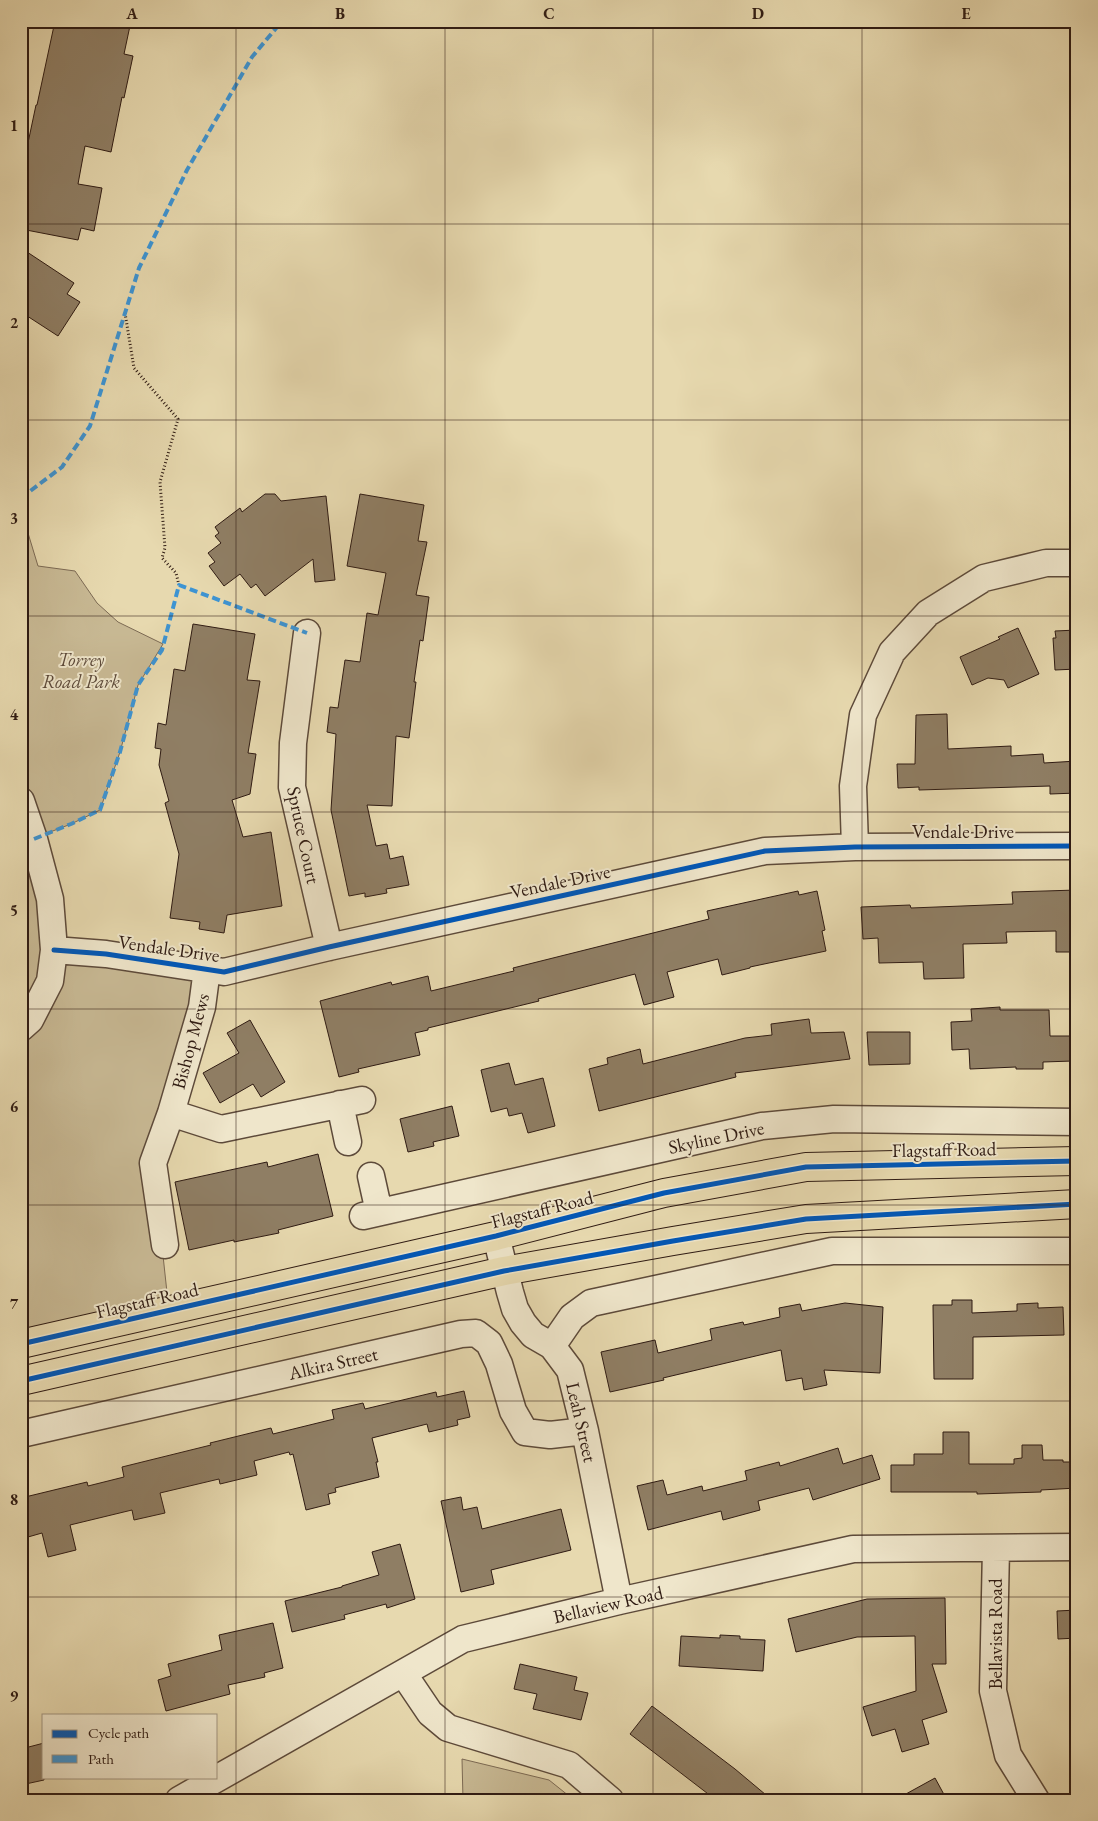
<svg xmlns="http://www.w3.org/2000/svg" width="1098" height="1821" font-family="'EB Garamond',serif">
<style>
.green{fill:#c8b994;stroke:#7c6a54}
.building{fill:#8f7e64;stroke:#2f1b13}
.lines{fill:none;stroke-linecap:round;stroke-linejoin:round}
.minor-casing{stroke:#5d4a3a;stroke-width:29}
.major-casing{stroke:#2f1b13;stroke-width:30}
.path{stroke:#2f1b13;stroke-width:3;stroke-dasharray:1 2.5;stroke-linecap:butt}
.minor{stroke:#efe6cb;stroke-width:26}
.major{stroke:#e7d9af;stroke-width:28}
.quiet{stroke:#3d94d3;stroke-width:4;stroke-dasharray:8 4;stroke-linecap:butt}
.cycleway-casing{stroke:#efe6cb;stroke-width:8}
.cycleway{stroke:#0057b8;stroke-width:5}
.grid{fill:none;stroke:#2f1b13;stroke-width:1;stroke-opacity:0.55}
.labels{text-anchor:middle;stroke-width:4;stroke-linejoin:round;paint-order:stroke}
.park-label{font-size:19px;font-style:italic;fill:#5d4a3a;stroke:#efe6cb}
.street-label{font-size:19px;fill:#2f1b13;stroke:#efe6cb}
.neatline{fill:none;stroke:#2f1b13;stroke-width:2}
.grid-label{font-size:16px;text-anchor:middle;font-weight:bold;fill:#2f1b13}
</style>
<rect width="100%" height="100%" fill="#e7d9af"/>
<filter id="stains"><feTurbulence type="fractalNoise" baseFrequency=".004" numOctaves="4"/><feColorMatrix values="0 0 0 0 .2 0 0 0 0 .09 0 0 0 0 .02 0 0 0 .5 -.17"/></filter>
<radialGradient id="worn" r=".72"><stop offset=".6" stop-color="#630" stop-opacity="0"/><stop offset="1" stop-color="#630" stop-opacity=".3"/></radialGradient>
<path class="green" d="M21,510L38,566L75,571L97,603L118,622L163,644L138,685L120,752L100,810L71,824L37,837L21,788Z
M21,801L54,950L207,969L153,1163L169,1311L21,1344Z
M462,1759L549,1780L574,1800H463Z"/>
<path class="building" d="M55,21H131L124,54L133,56L124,98L122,97L111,152L85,146L78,184L102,188L94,231L81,228L78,240L21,229V176L36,105H37Z
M21,248L74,283L67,294L80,302L58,336L21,312Z
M265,494H275L281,501L326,496L335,580L315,582L313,559L265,596L256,584L251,588L240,574L224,586L209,566L215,562L208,553L221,543L215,536L219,533L215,527L240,508L242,512Z
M360,494L424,505L418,541L427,542L416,595L429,597L423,641L420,640L414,682H416L409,738L396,736L392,806L367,805L376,846L387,844L390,859L403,856L409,885L386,889L387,893L365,897V893L349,896L331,810L336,734L327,732L330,707L338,708L345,660L360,662L367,613L378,615L386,573L347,566Z
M193,624L255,634L247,680L260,681L248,753L256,754L250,794L232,800L243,837L271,832L282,906L227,915L224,933L199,929L200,922L170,918L179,854L165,803L169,801L159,765L161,749L155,748L158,723L166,725L174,669L185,671Z
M1018,628L1039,674L1008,688L1004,680L988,678L972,685L960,657L1000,639L998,637Z
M1077,630V669L1055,670L1053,638H1056L1055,631Z
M947,714L948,749L1011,746V756L1043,754L1044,763L1077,761V793L1050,794V786L919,790V787L898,788L897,764H915L916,715Z
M1077,890V952H1056V931L1006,932L1007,943L963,944L964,978L924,979L923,962L879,963L878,938L863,939L861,907L910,905L911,908L1013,904L1012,892Z
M798,891L799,895L817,891L825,930L822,931L826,951L750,967V968L722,975L718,959L667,972L674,997L644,1005L635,974L538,999L539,1001L428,1028V1030L415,1033L420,1055L358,1069L359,1072L339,1077L320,1001L391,982L392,985L428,976L431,991L514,971L513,968L709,919L707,911Z
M1000,1007V1010H1049L1050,1036H1073V1061L1043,1062V1069H1016V1067L970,1069L969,1049L952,1050L951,1022L972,1021L971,1009Z
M809,1019L811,1033L844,1032L850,1059L735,1073L736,1077L599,1111L589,1069L608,1064L607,1058L640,1049L643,1064L745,1038L772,1035L771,1024Z
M250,1020L285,1082L261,1097L253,1084L220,1103L203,1073L239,1053L227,1033Z
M867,1032H910V1064L869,1065Z
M509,1063L515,1085L543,1078L555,1126L528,1133L522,1113L509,1116L507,1108L491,1112L481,1070Z
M452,1106L459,1136L433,1142L434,1146L408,1152L400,1119Z
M318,1154L333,1216L278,1230L279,1233L234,1242V1240L189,1250L175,1182L267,1162L268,1167Z
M952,1300H972V1313L1017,1311V1304L1038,1303V1308L1063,1307L1064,1335L973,1337V1379H934L933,1305H952Z
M845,1303L883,1307L880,1373L824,1370L827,1385L804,1390L802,1378L786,1381L781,1350L663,1378L664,1380L610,1392L601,1352L655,1340L658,1353L712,1340L710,1329L743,1322L744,1325L780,1317L779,1308L800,1304L802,1311Z
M464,1391L470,1417L457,1420L458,1425L429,1432L427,1424L372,1438L378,1462H376L379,1477L335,1488L336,1492L328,1494L330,1504L306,1510L293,1454L290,1455L289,1452L254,1461L257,1475L220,1484L219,1479L160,1493L165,1513L134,1520L132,1510L70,1525L76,1550L48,1557L42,1533L21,1539V1498L87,1482L88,1486L124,1477L122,1467L211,1445L210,1443L271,1428L273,1434L334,1419L332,1410L363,1403L365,1409L436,1392L437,1397Z
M943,1432H969V1464H1014V1459L1022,1458V1445H1042L1043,1460H1063V1462H1077V1488L1041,1490V1492L977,1494V1492H891V1465H914V1454H943Z
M838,1448L843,1464L872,1455L880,1479L813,1500L809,1488L758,1501L760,1510L723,1520L721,1511L648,1530L637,1486L663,1480L667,1495L702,1486L703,1491L747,1480L745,1471L779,1462L780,1466Z
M461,1497L463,1510L477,1507L482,1529L561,1509L571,1550L491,1570L494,1584L461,1592L441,1501Z
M400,1544L415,1599L387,1608L386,1604L344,1615L345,1619L292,1632L285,1601L342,1587V1586L379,1575L372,1552Z
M945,1598L946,1664H932L947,1712L922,1720L929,1744L902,1752L895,1729L872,1736L863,1707L916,1691L915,1636L857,1637L796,1652L788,1619L867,1599Z
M1077,1610V1638L1058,1639L1057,1611Z
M273,1623L283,1668L264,1673L265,1677L228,1685L230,1694L166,1711L158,1680L171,1676L168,1664L222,1650L219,1635Z
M720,1635L740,1636V1639L765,1640L763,1671L679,1666L681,1636L720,1638Z
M520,1664L577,1677L574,1690L588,1693L581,1720L533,1709L537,1694L514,1689Z
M652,1706L735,1769L772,1800H716L630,1734Z
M44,1743V1780L21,1785V1749Z
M935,1778L947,1800H895Z"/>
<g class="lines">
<defs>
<path id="minor" d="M307,633L293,743L292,787L329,947
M21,801L34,839L50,899L54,950L50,981L30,1020L21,1028
M855,847L853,786L863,715L892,652L928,613L984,578L1046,563H1077
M54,950L106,954L224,972L329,947L765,851L855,847L1077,846
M340,1104L348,1142
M171,1113L221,1129L362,1100
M371,1176L379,1212
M363,1216L762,1126L834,1119L1077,1122
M496,1236L510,1292L515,1309L523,1323L533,1335L552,1346L570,1370L585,1431L619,1601
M165,1245L153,1163L171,1113L202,1007L207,969
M552,1346L572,1317L591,1303L832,1251H1077
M21,1434L461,1334L476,1333L489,1343L499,1364L513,1411L525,1432L550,1435L585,1431
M996,1548L993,1691L1008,1755L1036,1800
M403,1673L430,1713L448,1728L569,1765L610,1800
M179,1800L463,1639L619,1601L853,1549L1077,1547"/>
<path id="major" d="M21,1344L496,1236L664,1193L806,1167L1077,1161
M21,1381L504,1271L673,1241L806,1219L1077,1204"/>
</defs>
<use href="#minor" class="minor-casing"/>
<use href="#major" class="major-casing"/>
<path class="path" d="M125,313L134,368L178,419L160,482L165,548L162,558L176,573L179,585"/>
<use href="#minor" class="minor"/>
<use href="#major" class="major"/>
<path class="quiet" d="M21,498L62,467L90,426L139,268L187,170L252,57L282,21
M34,839L71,824L100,810L120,752L138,685L162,650L179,585L307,633"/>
<defs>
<path id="cycleway" d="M54,950L106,954L224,972L329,947L765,851L855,847L1077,846
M21,1344L496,1236L664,1193L806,1167L1077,1161
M21,1381L504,1271L673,1241L806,1219L1077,1204"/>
</defs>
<use href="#cycleway" class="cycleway-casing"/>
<use href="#cycleway" class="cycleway"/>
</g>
<path class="grid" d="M236,21V1800M445,21V1800M653,21V1800M862,21V1800M21,224H1077M21,420H1077M21,616H1077M21,812H1077M21,1009H1077M21,1205H1077M21,1401H1077M21,1597H1077"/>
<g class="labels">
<g class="park-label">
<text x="81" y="666">Torrey<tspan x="81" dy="22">Road Park</tspan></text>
</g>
<g class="street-label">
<text x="963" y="838">Vendale Drive</text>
<text transform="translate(304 835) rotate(78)" y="7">Spruce Court</text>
<text transform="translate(560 881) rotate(-12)" y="7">Vendale Drive</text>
<text transform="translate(169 948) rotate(8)" y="7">Vendale Drive</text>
<text transform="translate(190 1041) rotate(-75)" y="7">Bishop Mews</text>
<text transform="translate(716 1137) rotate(-12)" y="7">Skyline Drive</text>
<text transform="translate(944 1149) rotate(-1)" y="7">Flagstaff Road</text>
<text transform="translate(542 1209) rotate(-14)" y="7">Flagstaff Road</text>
<text transform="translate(147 1300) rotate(-13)" y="7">Flagstaff Road</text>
<text transform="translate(333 1363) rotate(-13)" y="7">Alkira Street</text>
<text transform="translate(582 1422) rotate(77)" y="7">Leah Street</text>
<text transform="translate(608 1604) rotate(-13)" y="7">Bellaview Road</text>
<text transform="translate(995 1634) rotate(-90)" y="7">Bellavista Road</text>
</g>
</g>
<rect width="1098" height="1821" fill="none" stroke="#e7d9af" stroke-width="55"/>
<rect x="42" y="1714" width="175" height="65" fill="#efe6cb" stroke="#a29581"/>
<rect x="52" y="1730" width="25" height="8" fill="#0057b8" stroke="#a29581"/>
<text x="88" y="1738" font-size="15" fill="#2f1b13">Cycle path</text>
<rect x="52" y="1755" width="25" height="8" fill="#3d94d3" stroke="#a29581"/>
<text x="88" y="1764" font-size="15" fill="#2f1b13">Path</text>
<rect x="28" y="28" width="1042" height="1766" class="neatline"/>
<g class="grid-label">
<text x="132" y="19">A</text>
<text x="340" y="19">B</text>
<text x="549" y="19">C</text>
<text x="758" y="19">D</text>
<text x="966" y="19">E</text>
<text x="14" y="131">1</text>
<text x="14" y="328">2</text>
<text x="14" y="524">3</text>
<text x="14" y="720">4</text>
<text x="14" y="916">5</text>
<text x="14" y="1112">6</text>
<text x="14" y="1309">7</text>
<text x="14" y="1505">8</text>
<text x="14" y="1701">9</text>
</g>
<rect width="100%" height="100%" filter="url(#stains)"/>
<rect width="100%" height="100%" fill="url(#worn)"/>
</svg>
